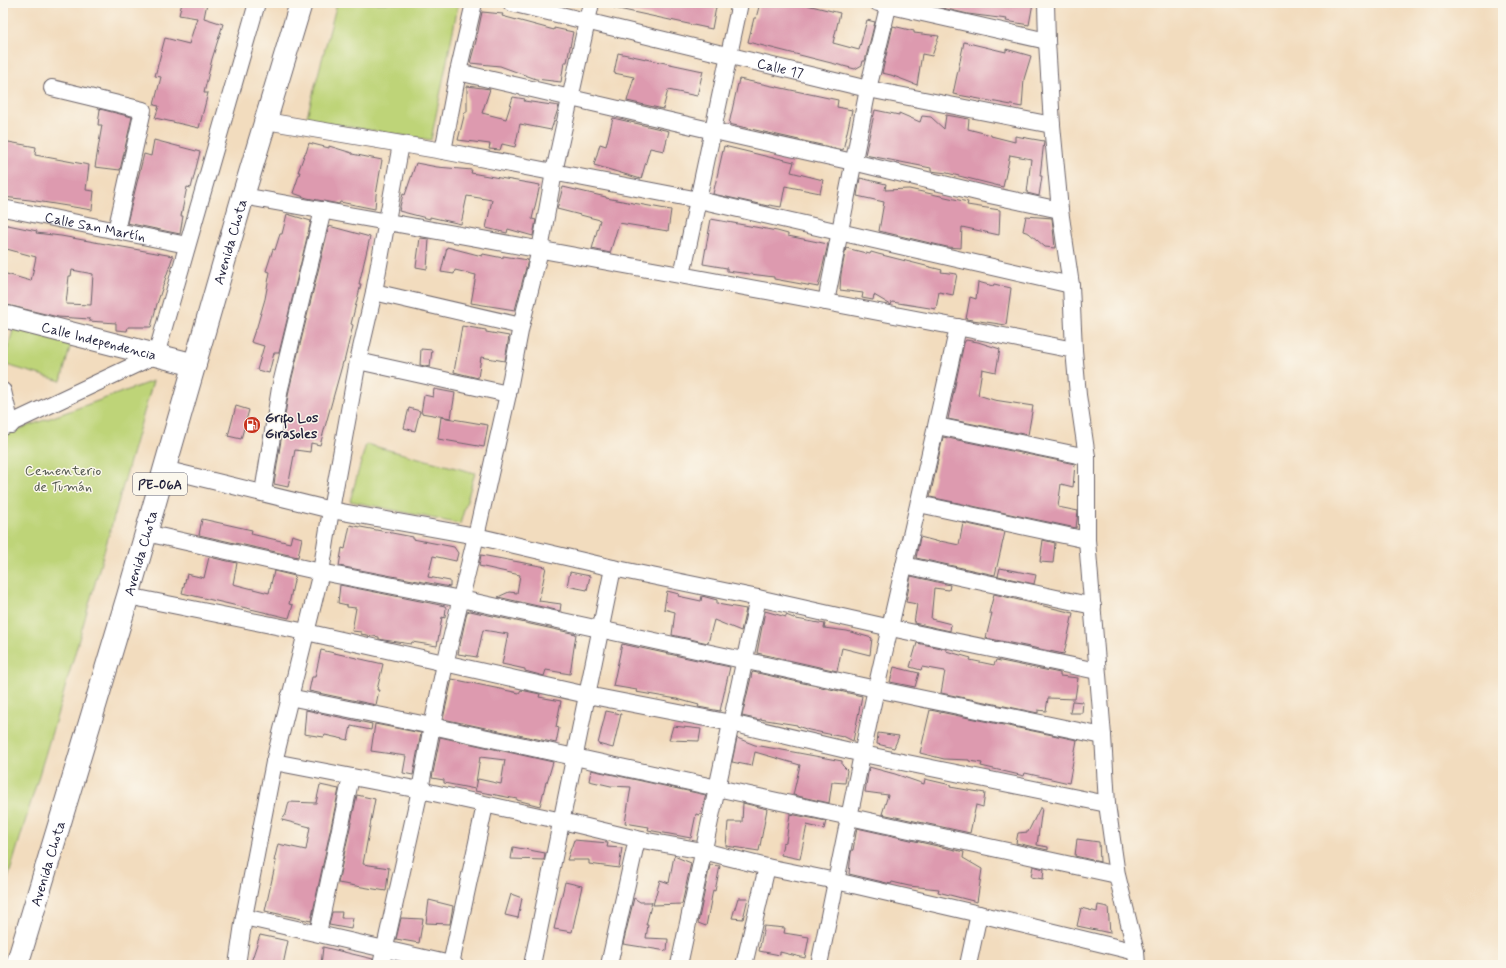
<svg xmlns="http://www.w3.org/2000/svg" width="1506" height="968" font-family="Mynerve,sans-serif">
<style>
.green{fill:#bed478;stroke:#707b5a}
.building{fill:#dd9aaf;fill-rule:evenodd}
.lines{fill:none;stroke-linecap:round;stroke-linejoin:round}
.street-casing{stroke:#6b6369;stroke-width:18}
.secondary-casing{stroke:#6b6369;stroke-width:24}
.highway-casing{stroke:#6b6369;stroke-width:24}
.street{stroke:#fff;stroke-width:16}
.secondary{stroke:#fff;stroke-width:22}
.highway{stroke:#fff;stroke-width:22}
.labels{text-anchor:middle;stroke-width:3;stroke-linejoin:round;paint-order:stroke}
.shield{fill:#fbf7ec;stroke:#636270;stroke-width:1}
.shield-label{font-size:13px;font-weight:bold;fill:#22223b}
.street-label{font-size:14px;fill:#22223b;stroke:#fbf7ec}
.poi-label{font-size:14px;font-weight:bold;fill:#22223b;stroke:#fbf7ec;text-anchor:start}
.park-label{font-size:14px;fill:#51574d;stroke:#fbf7ec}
</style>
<rect width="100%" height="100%" fill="#fbf7ec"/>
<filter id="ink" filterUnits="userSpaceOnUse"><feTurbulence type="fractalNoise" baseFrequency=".025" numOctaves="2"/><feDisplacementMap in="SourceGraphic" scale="8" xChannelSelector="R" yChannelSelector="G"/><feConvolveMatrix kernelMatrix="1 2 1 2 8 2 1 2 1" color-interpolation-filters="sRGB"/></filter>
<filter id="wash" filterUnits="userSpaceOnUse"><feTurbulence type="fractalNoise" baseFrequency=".012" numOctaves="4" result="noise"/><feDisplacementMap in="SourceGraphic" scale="16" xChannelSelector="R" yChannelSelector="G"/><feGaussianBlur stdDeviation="0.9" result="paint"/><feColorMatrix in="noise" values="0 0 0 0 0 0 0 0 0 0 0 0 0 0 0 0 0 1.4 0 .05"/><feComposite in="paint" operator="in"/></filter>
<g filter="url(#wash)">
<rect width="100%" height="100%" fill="#f2dcbe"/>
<path class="green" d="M337,3H446L458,6L431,140L306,120Z
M14,327L71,344L61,381L3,364Z
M153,381L61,702L3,895V435Z
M366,444L475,473L460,524L350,501Z"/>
<g id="blocks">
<path class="building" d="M182,3H207L204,18L223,24L212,59L204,93H208L199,128L155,118L159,106L154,105L161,77L155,76L165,38L189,44L197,18L179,15Z
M615,3H694L716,7L712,29L614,8Z
M760,3H799L840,13L833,43L859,50L867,20L875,22L865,61H863L862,65L855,69L748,42L754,18H756Z
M942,3H1033L1029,25L1006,21L1007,19L968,14L942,8Z
M482,12L503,14L502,16L554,30V28L573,32L567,62H564L561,82L536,79L500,66L470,63L476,41Z
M893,26L914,31V33L939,36L932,56L922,54L917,85L891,75L882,73Z
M964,42L1006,52V49L1031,56L1024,79L1022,107L953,94Z
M618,53L703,71L697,96L668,90L663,109L627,101L634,77L614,73Z
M739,79L838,100L837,107L852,110L843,150L729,124Z
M467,86L490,89L482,113L506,119L513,97L525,99L524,101L559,106L551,130L520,124L515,147L502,144L500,150L489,149L490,144L458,140L465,112H467Z
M100,109L132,117L120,170L95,167L102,125H98Z
M875,110L899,115V113L920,122L922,116L931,117L944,129L946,115L969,119L968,129L991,135V136L1015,142V136L1044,141L1040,176H1042L1039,196L1027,193L1031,159L1010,155L1003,187L947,173L931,171V168L865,155Z
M613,118L669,131L664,151L650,148L641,179L594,165L600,144L606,146Z
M154,140L200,152L191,188L187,187L181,216H183L180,234L127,223L144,154L151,156Z
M3,141L36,147L35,155L89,165L86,190L94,191L92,210L30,200L3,197Z
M309,143L329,148V146L352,153V154L382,160L376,195L375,209L340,202L339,204L307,198L293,193L300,172H298L305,153H306Z
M724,146L773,158V157L794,162L791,172L823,180L820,193L785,186L781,207L769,205L768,206L713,194Z
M416,163L437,167L472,170L471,173L540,185L532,219L536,220L533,236L508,229L507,233L486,228L492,200L467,196L461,224L430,217V219L399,211L403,194L405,195Z
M860,178L886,184L885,190L909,189L968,202L967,205L1000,210L999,235L962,227L961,248L947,247L879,231L884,202L857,196Z
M563,187L606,197V198L671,210L668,231L619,223L610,253L592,249L600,220L557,209Z
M287,214L311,221L279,353H274L269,373L257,370L264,346L251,342L255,330H256L265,299L270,272L266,271L273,249L275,250L280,234H282Z
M1026,216L1052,218L1055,248L1045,247L1029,233L1023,231Z
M711,219L777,231L788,234V236L828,244L818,287L774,279V277L727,271V268L703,264Z
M3,224L37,231L36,233L61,236L173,256L157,304L151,327H128L127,331L116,330V323L89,321L90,319L58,317L3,304V273L31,281L36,257L3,248ZM72,270L93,274L91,305L66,304L69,276H71Z
M329,226L370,237L359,284H361L351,324L353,325L344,362H343L320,445L311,443L310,452L295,450L288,487L274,484L289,390Z
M420,238L429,239L427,269L416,267Z
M447,247L482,256L483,254L503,258V256L528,260L515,310L471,303L476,275L455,270L454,274L441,272Z
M846,248L870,254L871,252L878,254L942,270L941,272L957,274L953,295L939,292L936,309L892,302L891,305L874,295L873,300L862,298L863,293L840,290L841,274Z
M978,282L993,286L994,284L1011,288L1006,325L966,319L970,297L976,299Z
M462,326L486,330V332L509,336L505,361L481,357L478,378L454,372Z
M966,340L978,342L1000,349L996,372L982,369L978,395L994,400L1033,406L1028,435L948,419L964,343Z
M421,349L432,350L430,367L420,365Z
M434,389L455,393L451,418L421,413L424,395L433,397Z
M236,406L249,410L241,439L228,436Z
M409,408L420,411L415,431L404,428Z
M441,417L488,425L484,447L438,439Z
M943,437L1075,464L1073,487L1061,484L1058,507L1078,511L1076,528L930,497Z
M202,519L252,530L251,534L290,543L292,535L302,538L298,557L199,535Z
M963,523L1005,532L995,575L916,558L920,537L939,542L940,541L959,545Z
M350,525L413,537V539L454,547L458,553L456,561L433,556L428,577L450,581V587L339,566L342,548L345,549Z
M1043,540L1055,543L1053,563L1040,562Z
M481,555L546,567L539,601L561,604L560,611L498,597L509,592L517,593L520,575L479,566Z
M209,557L237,563L233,584L269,593L274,571L295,576L289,604L293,605L289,618L182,593L187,574L204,578Z
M1000,568L1036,575L1034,584L998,576Z
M570,572L590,576L587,590L567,586Z
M911,576L950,585L949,590L934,588L931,619L951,624L950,631L914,623L917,604L906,602Z
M340,585L445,606L446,608L445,618L442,617L437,646L412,642L411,644L384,640L379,639V637L361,634V632L352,631L356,608L347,607V605L338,603Z
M667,591L679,594L678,596L701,601L702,596L717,600V604L746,609L741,631L714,620L708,643L672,635L675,612L664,609Z
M994,594L1073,613L1064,654L986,638L992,613H989Z
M470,611L576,634L570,674L546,670L544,676L525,671V669L502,664L508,634L483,630L477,657L458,654L467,612Z
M765,611L786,617V615L796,619L825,624L824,628L847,631L872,638L870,655L842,648L837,671L757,653Z
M917,643L946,649V651L971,658L970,660L994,665L996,660L1060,673V676L1078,678L1075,699L1048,698L1046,711L1038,710V713L941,693L945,671L922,667L921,670L910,667Z
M622,644L730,667L720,711L698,707L699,705L677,699L636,692L637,690L613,686Z
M321,650L383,664L377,690H379L376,705L309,691L312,677H315Z
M894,667L919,673L915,687L890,682Z
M753,672L862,696L853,741L843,736V737L809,730L797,726V725L760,719V720L742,716L752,673Z
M452,679L519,693L521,690L540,694L539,697L561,701L556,727L559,728L556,743L443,719Z
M1072,701L1083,702L1082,713H1070Z
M306,710L372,724L371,730L351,726L348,740L325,735L324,737L304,734Z
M930,710L1077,740L1069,783L1025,773L1024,776L981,766L982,763L969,761V760L944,759L920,753Z
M606,711L621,714L613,748L598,744Z
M375,724L421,733L413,775L403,773L406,756L371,751Z
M673,726L701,729L699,741L669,740Z
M878,733L899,736L894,748L877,744Z
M440,737L553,762L547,782H546L540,806L517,800V799L475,791L478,779L501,784L505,760L480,757L475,789L444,783V780L432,778Z
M737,738L755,745L842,761V765L847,770L845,783L832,782L829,803L793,795L800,765L755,752L752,766L732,762Z
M869,767L895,774L924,784L925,779L951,785L950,787L985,793L983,807L976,805L970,833L882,814L888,795L865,792Z
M591,770L706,795L700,815L696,814L691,838L648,830L649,827L625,823L631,787L611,786L589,781Z
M320,785L339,789L311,921L265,911L276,861H274L278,844L306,850L310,827L282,820L286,814L289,802L316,803Z
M357,795L375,799L363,864L389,868L386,891L338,883Z
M743,803L767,809L759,851L726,846L728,822H742Z
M1040,808H1042L1037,845L1048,847V850L1016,843L1018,833L1028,832Z
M790,814L826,821L824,829L807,825L800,859L781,855L783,843L786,842Z
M857,828L964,852L963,858L982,869L977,902L938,892L939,889L909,886L892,882L891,884L849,874L851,853L852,850H853Z
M1077,839L1099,842L1100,862L1075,856Z
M574,840L608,843L607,847L622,848L619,868L589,864V860H567Z
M513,847L545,853L544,860L511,859Z
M674,856L691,863L682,904L653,905L660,880L669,883Z
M710,865L720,866L715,891L713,890L706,926L698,923Z
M1033,866L1044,869L1043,879L1031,877Z
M565,882L582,886L572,932L554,929Z
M511,894L522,898L518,918L505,915Z
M634,898L640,902H652L646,925H648L646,938L668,939L667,951L623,944Z
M738,898H748L743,919L732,918Z
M429,900L453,906L450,924L426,923Z
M1098,905L1108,907L1110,933L1077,926L1081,908L1097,912Z
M332,912H342L341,918H353L351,929L329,925Z
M401,918L423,919L419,943L396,939Z
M764,926L785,928L784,933L809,937L805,958L780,952V955L759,951Z
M260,935L288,941L283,965H250Z
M323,947L373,959L372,965H321Z"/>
</g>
</g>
<g filter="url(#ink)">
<use href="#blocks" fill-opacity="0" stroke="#6b6369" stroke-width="1"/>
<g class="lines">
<defs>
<g id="street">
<path id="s1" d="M511,3L868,89L1052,125"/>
<path d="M878,3L1047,41"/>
<path d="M1046,3L1047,41L1052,125L1060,210L1071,285L1074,350L1078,395L1087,457V540L1103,736L1107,804L1117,875L1136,952L1137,965"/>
<path d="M458,72L714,131L853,162L985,194L1060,210"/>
<path d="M52,88L143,110L116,231"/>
<path d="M266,121L443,151L699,200L1071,285"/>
<path d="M443,151L458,72L474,3"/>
<path d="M243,196C520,246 798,295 1074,350"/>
<path id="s2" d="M3,208L187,245"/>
<path d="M682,275L740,3"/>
<path d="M374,292L521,326"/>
<path d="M826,302L868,89L889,3"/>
<path d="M358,361L508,394"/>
<path d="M3,391L11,425"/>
<path d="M937,426L1087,457"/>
<path d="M3,427L156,355L257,3"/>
<path d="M164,469L331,510L476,536L613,568L758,598L891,628L1097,671"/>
<path d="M263,492L280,388L323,210"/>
<path d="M919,504L1087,540"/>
<path d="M146,533L321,572L461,599L876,689L1103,736"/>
<path d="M904,565L1093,606"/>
<path d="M128,596L306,632L587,695L731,723L863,754L1107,804"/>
<path d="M289,697L432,726L1117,875"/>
<path d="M274,762L420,790L562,821L637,839L703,851L767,867L836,881L979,914L1136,952"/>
<path d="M244,917L455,965"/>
<path d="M318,933L351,777"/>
<path d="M451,964L485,805"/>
<path d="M237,965L244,917L274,762L321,572L331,510L358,361L374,292L401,144"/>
<path d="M381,965L420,790L432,726L445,664L476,536L508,394L521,326L540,250L554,172L591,3"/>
<path d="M532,965L613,568"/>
<path d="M609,965L637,839"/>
<path d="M679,965L758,598"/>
<path d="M744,965L767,867"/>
<path d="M819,965C838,873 856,780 876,689C903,568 932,448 958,327"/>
<path d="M968,965L979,914"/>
</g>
<g id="secondary">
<path id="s3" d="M3,316L195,365"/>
</g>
<g id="highway">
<path id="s4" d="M17,965L128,596L243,196L301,3"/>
</g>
</defs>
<use href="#street" class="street-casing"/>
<use href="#secondary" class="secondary-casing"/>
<use href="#highway" class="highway-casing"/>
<use href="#street" class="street"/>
<use href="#secondary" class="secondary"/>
<use href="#highway" class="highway"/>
</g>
</g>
<defs>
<symbol id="fuel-disc" viewBox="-11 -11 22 22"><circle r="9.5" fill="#c8321e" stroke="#fbf7ec"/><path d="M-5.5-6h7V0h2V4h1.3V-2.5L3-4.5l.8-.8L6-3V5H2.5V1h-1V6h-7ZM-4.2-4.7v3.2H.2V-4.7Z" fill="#fff"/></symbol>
</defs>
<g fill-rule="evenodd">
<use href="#fuel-disc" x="242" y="415" width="20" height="20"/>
</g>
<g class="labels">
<rect class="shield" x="133" y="473" width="54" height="22" rx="3"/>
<g class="shield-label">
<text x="160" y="489">PE-06A</text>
</g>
<g class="street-label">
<text dy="5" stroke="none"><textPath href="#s1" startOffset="277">Calle 17</textPath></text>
<text dy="5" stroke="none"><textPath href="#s2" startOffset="94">Calle San Martín</textPath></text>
<text dy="5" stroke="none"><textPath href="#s4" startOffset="754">Avenida Chota</textPath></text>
<text dy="5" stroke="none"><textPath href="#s3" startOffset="99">Calle Independencia</textPath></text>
<text dy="5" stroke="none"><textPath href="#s4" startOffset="430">Avenida Chota</textPath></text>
<text dy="5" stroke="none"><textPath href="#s4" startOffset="106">Avenida Chota</textPath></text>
</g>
<g class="poi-label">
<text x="265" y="422">Grifo Los<tspan x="265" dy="16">Girasoles</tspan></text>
</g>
<g class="park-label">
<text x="63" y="475">Cementerio<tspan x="63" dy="16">de Tumán</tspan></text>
</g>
</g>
<rect width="1506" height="968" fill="none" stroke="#fbf7ec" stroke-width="16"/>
</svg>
